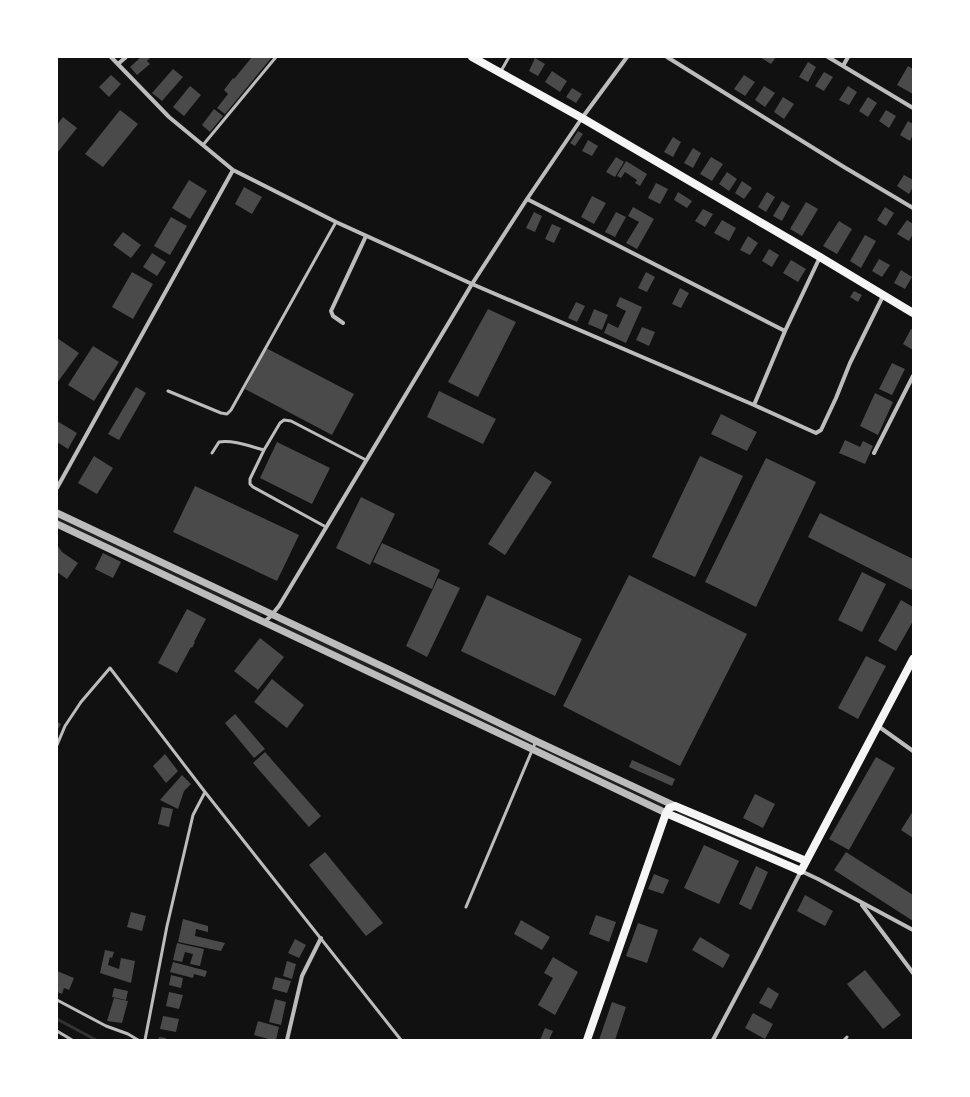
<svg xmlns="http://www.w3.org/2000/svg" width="970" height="1097" font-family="'Open Sans',sans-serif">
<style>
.green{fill:#202020}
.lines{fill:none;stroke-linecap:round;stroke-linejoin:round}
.stream{stroke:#333;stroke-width:3}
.building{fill:#4a4a4a}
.service{stroke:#bcbcbc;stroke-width:3}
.minor{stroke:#bcbcbc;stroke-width:4}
.tertiary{stroke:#bcbcbc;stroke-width:7}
.secondary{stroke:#f5f5f5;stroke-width:8}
</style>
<rect width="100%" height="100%" fill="#111"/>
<path class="green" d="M59,517L262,613V615L260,616L57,521Z
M280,621L663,804V807H661L276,625L277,622Z
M681,812L774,852L777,856L775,858L677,815L678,813Z"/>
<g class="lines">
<path class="stream" d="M57,1019L96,1040"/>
</g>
<path class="building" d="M141,57H151L147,61L150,64L137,75L130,67Z
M252,57H272L225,114L217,108L228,94L224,90L233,78L241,85L234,79Z
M760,57H776L771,64Z
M535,58L545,64L538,76L529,71Z
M808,62L816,67L808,82L799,77Z
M908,66L913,69V94L897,85Z
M173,69L183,77L162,101L152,93Z
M552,71L567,81L560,92L545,82Z
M824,72L833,77L824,91L815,86Z
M111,75L121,84L109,97L99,87Z
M744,75L755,82L745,96L734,89Z
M190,86L201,95L184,116L173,107Z
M764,86L775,93L765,107L755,100Z
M848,86L857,92L849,105L839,100Z
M572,88L582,94L576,103L566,97Z
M783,97L794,104L784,119L774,112Z
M868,97L877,103L868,117L859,111Z
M214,109L223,116L210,132L202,125Z
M120,110L138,124L103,167L85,154Z
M886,110L896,116L889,128L879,121Z
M63,117L77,128L57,153V125Z
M908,121L913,124V134L910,141L900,135Z
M578,131L583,134L575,146L570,143Z
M673,137L681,142L673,157L664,152Z
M588,140L598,146L592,156L582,151Z
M693,148L701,153L693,168L684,163Z
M616,157L624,162L615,177L606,172Z
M711,157L723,164L712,181L700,174Z
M626,161L647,174L640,186L635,183L637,180L625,172L621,178L617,176Z
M727,172L737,179L729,191L719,184Z
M904,175L913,180V187L909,194L897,186Z
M189,180L207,191L190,219L172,208Z
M742,181L752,188L744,199L735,193Z
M656,183L668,189L660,204L648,198Z
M244,187L262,197L252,214L235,204Z
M678,192L692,201L687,208L674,200Z
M767,192L775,197L766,212L758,207Z
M592,196L606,203L594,224L581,217Z
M782,201L790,206L782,221L773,216Z
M806,202L818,209L802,236L790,229Z
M633,207L654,219L637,249L626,243L639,222L628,216Z
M885,207L894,213L886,226L877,220Z
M703,209L713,214L705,227L695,221Z
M534,212L542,216L535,232L526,228Z
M616,212L626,217L615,237L605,232Z
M171,217L187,226L170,255L154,246Z
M722,220L736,228L729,241L714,233Z
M907,220L913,224V234L909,241L897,234Z
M839,221L852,229L837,254L823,246Z
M552,224L561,228L554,243L545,239Z
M123,232L141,245L131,258L113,245Z
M865,235L876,241L861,268L850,261Z
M748,236L758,243L750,255L740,250Z
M769,249L779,255L772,267L762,261Z
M152,253L166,262L157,276L143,267Z
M879,259L890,265L882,277L872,271Z
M791,260L806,269L798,282L783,273Z
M901,270L912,277L905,289L894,283Z
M132,272L153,284L133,319L112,307Z
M646,272L655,277L647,292L638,288Z
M680,288L689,293L681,308L672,304Z
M854,291L862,295L858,302L850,297Z
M620,297L642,307L626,343L604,333L608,323L618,328L626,311L616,306Z
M576,302L585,306L577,322L568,318Z
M488,309L516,322L478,397L448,382Z
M594,309L608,315L602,330L588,324Z
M642,327L655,332L649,346L636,340Z
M911,329L913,330V350L903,344Z
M57,338L79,353L57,383Z
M93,346L119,362L94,401L68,385Z
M266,348L354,394L332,435L245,389Z
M892,363L905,369L892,395L879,389Z
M136,387L146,393L119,440L108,434Z
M439,391L496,419L483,444L427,417Z
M875,393L893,402L878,435L860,426Z
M721,414L757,432L747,451L711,434Z
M57,421L77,433L68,449L57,442Z
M845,440L860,447L863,441L873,446L865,464L839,453Z
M277,442L330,468L312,504L260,478Z
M94,456L113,468L97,494L78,483Z
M700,456L743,476L695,577L652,557Z
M766,458L816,482L756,607L705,582Z
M535,471L552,482L505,555L488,544Z
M195,486L299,535L277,581L173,532Z
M361,497L395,514L370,565L336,548Z
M820,513L913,559L912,590L808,537Z
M382,543L440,570L432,589L373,562Z
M57,545L62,552L78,563L67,579L57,572Z
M103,553L121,562L113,578L95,569Z
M862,572L886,584L862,632L838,620Z
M629,575L747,634L680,766L563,706Z
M438,578L460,588L427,657L406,646Z
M487,595L582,639L555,696L461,651Z
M901,600L913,607V621L896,651L878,641Z
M187,609L206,619L194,642H195L192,648L191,647L177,673L158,663Z
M260,638L284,657L258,690L234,671Z
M866,656L886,666L858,719L838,708Z
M272,679L304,705L287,728L254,702Z
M235,714L265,749L254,758L225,723Z
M57,722L61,724L57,731Z
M265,752L321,816L309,827L253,763Z
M165,754L178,771L166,783L153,766Z
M876,757L895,768L849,850L829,839Z
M632,760L675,779L672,786L629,767Z
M182,775L191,784L184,791L178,809L160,800Z
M755,794L775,804L763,828L743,818Z
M162,807L173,809L169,827L158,824Z
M913,811V838L901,830Z
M704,845L739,861L719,904L684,888Z
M325,852L383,923L366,936L309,865Z
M846,852L913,895V921L834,870Z
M756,866L768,872L751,910L739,904Z
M654,874L669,880L663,894L648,889Z
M805,895L833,911L825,926L797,911Z
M131,912L146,916L142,931L127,927Z
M596,915L616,922L609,942L589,934Z
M183,919L208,926V932L196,929L195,936L225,943L221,951L178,942Z
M521,920L550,937L542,950L514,934Z
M638,923L658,930L647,963L626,956Z
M700,937L730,955L723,968L692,950Z
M295,939L306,945L299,958L288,953Z
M177,943L204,949L200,966L190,964L193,954L185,952L182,962L173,960Z
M105,950L114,952L112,958L110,957L108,965L119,969L121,958L135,961L131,983L100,973Z
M553,957L578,972L555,1015L538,1005L553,978L544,973Z
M287,961L296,964L292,979L283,976Z
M173,962L207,971L205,977L194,974L193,978L170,972Z
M865,970L901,1015L883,1029L847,984Z
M57,971L74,978L69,990L64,988L62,994L57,992Z
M171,975L183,978L181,988L169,985Z
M275,977L291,981L287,993L272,989Z
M768,987L779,994L771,1009L759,1003Z
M114,988L128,991L126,1000L112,997Z
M169,992L183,995L179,1009L166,1006Z
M114,998L128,1001L122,1023L107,1021Z
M275,999L286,1002L281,1025L269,1022Z
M612,1002L626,1007L615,1040H599Z
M753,1013L773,1024L765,1039L745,1028Z
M163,1016L179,1019L176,1032L160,1029Z
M258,1021L279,1027L276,1040H272L254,1035Z
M545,1028L553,1031L549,1040H540Z
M159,1037L166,1038V1040H158Z"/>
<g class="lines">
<path class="service" d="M501,71L509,57
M203,145L276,57
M168,391L221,413L227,414L231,410L336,222
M212,453L219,442C234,440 249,446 264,450
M326,527L253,487L250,484V479L264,450L280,423L284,420L291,421L366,460
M57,745L65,726L81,702L110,668L205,792L401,1040
M466,907L536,741
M57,1000L106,1026L128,1034L138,1040
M57,1031L72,1040
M145,1040L167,926L193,815L205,792
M844,1040L847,1037"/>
<path class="minor" d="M111,57L169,117L233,170L336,222L472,284L754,405L816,433L821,430L836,398L850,363L883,296
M667,57L844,167L913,208
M828,57L913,108
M118,64L126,57
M843,66L848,57
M527,199L785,331
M343,323L333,316L331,311L366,236
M754,405L785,331L820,257
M874,453L913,376
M57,488L233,170
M264,622L270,617L279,606L472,284L527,199L582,118L627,57
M878,726L913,751
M862,905L913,973
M287,1040L302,976L321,938
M713,1040L757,957L801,871L818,879L913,930"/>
<path class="tertiary" d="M57,513L390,670L536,741L675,806
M57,524L532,749L666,813"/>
<path class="secondary" d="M472,57L582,118L820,257L913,313
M666,813L801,871L913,659
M587,1040L666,813L669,808L675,806L806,861"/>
</g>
<rect width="970" height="1097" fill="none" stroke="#ffffff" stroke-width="116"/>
</svg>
